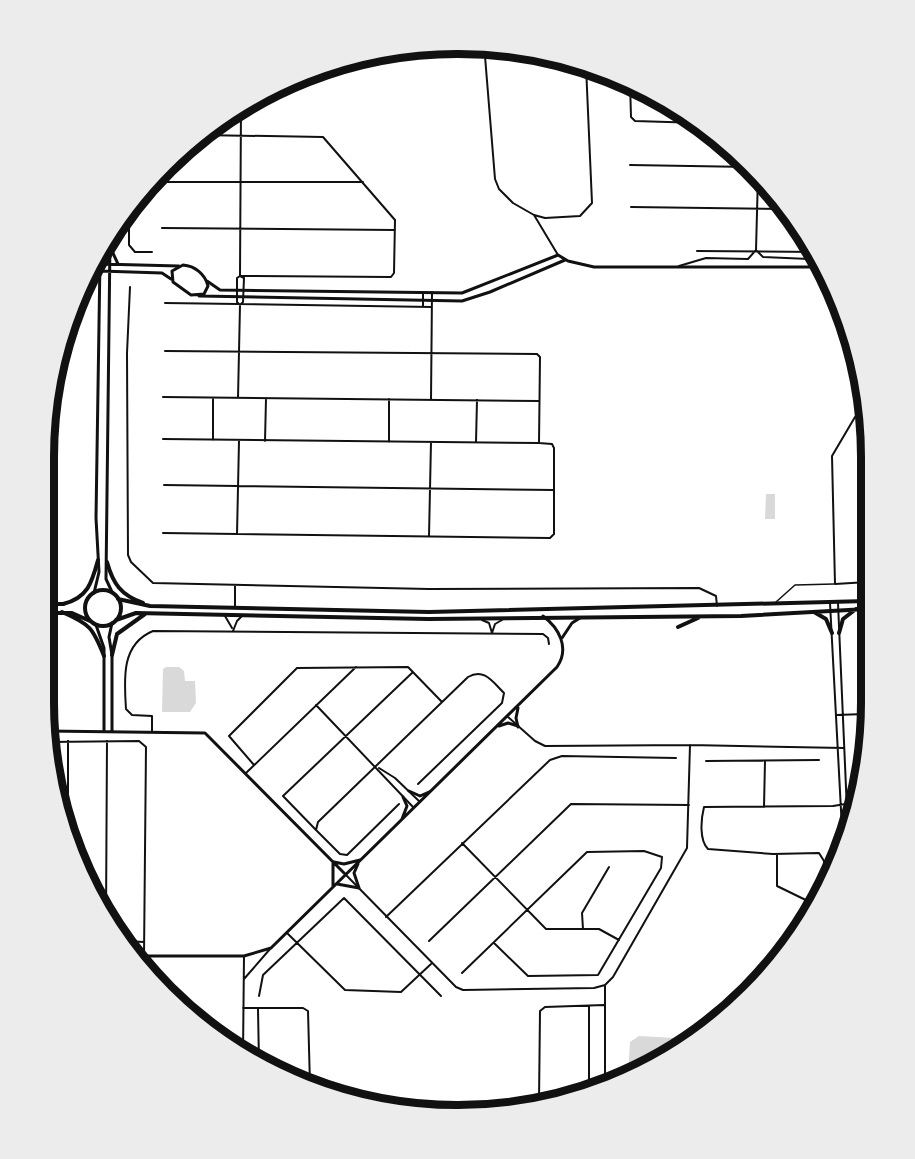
<svg xmlns="http://www.w3.org/2000/svg" width="915" height="1159" font-family="'Golos Text',sans-serif">
<style>
.water{fill:#d9d9d9}
.lines{fill:none;stroke-linecap:round;stroke-linejoin:round}
.service{stroke:#111;stroke-width:1.5}
.minor{stroke:#111;stroke-width:2}
.tertiary{stroke:#111;stroke-width:3}
.primary{stroke:#111;stroke-width:4}
.rim{fill:none;stroke:#111;stroke-width:8}
</style>
<rect width="100%" height="100%" fill="#fff"/>
<path class="water" d="M766,494H775V519H765Z
M166,667H179L184,671L185,681H195L196,703L190,712H162L163,669Z
M639,1036L694,1039L665,1060L628,1075L630,1042Z"/>
<g class="lines">
<path class="service" d="M776,602L795,585L834,584"/>
<path class="minor" d="M484,44L495,179L499,189L513,203L534,215L545,218L580,216L592,203L586,66
M630,82L631,117L635,121L700,123
M201,135L323,137L395,220L394,273L391,277L240,276
M630,165L750,167
M162,182H363
M129,206V245L135,252H152
M631,207L787,209
M534,215L558,255
M162,228L395,230
M756,250L758,175
M756,250L763,257L809,259L821,262
M697,251L817,252
M679,266L706,258L748,259L756,250
M130,287L127,353L128,555L131,562L153,583L429,589L699,588L716,596L717,606
M423,292V307
M165,303L432,307
M240,305L237,302V278L240,276L241,106
M165,351L537,354L540,357L539,443
M163,397L539,401
M213,398V440
M238,398L240,305L243,302L244,278L240,276
M431,400L432,292
M866,408L855,417L832,456L835,584L868,582
M163,439L539,443L552,444L554,448V534L550,538L163,533
M265,441L266,399
M389,442V399
M476,442L477,400
M164,485L554,490
M237,534L239,441
M429,536L431,442
M830,603L843,848
M838,603L848,834
M235,607V585
M225,616L232,628
M482,620L489,623L492,633
M233,631L237,621L242,616
M492,633L495,624L502,620
M316,705L413,807
M862,714L859,645L866,641
M836,715L865,714
M508,717L535,741L545,746L690,745L844,748
M152,731V716L132,715L126,709C124,679 121,644 153,631L543,634L548,638L549,644
M49,742L139,741L146,747L144,956
M706,761L819,760
M254,765L229,736L297,668L408,667L442,702
M379,768L395,778L420,802
M246,773L356,667
M399,804L347,855L340,854L316,830L318,822L468,677C484,668 492,681 504,693L502,703L418,784
M764,807L765,761
M316,830L283,796L413,672
M68,833V741
M462,843L546,929H599L619,940
M777,854V886L816,905
M347,876L456,987L463,990L594,988L605,985L613,977L687,848L690,745
M823,891L824,861L819,853L773,854L708,849C699,840 701,819 704,807L833,806L858,802
M386,917L550,760L562,756L676,758
M106,918L107,741
M583,929L582,913L609,867
M287,933L345,990L401,992L431,964
M124,941L144,942
M429,941L571,804L689,805
M462,973L587,852L644,851L662,857L661,868L598,975L528,976L494,943
M244,979L270,949
M605,986V1085
M259,996L263,975L344,898L441,996
M243,1008H303L308,1011L310,1085
M258,1009L259,1063
M243,1054L244,956
M589,1091V1006
M539,1102L540,1011L545,1007L604,1005
M364,1103L557,1102"/>
<path class="tertiary" d="M110,241L106,579L112,592
M112,251L118,264
M102,256L110,257
M100,264L179,266
M183,265C195,266 205,274 208,286L204,294L191,295L173,282L172,271Z
M100,271L162,273L171,279
M207,281L220,290L462,293L558,255L568,261L594,267H823
M199,296L462,301L490,292L565,260
M94,593L99,572L96,518L100,260
M112,623L109,637L112,655V731
M96,625L104,648V731
M562,638L572,623L580,618
M499,726L508,723L518,726
M518,727L516,718L518,708
M47,731L205,733L346,875
M409,791L420,796L429,792
M402,819L407,806L403,797
M334,862L344,864L360,860
M358,864L354,873L359,888
M337,884L359,888
M333,886V863
M135,956H244L271,948L557,667C570,648 559,628 543,616"/>
<path class="primary" d="M107,562C113,584 121,595 143,603
M85 608a18 18 0 1 1 36 0a18 18 0 1 1-36 0Z
M118,599L150,606L429,612L867,601
M44,604H64
M63,604C88,598 92,582 98,560
M62,612C90,624 93,628 104,656
M814,612L826,619L832,633
M44,613H72L90,621
M116,620L136,613L428,619L741,616L867,609
M678,627L698,618
M839,633L843,619L856,609
M112,655L117,634L145,614"/>
</g>
<path d="M0 0H915V1159H0ZM457 54H458A403 403 0 0 1 861 457V702A403 403 0 0 1 458 1105H457A403 403 0 0 1 54 702V457A403 403 0 0 1 457 54Z" fill="#ececec" fill-rule="evenodd"/>
<path class="rim" d="M457 54H458A403 403 0 0 1 861 457V702A403 403 0 0 1 458 1105H457A403 403 0 0 1 54 702V457A403 403 0 0 1 457 54Z"/>
</svg>
